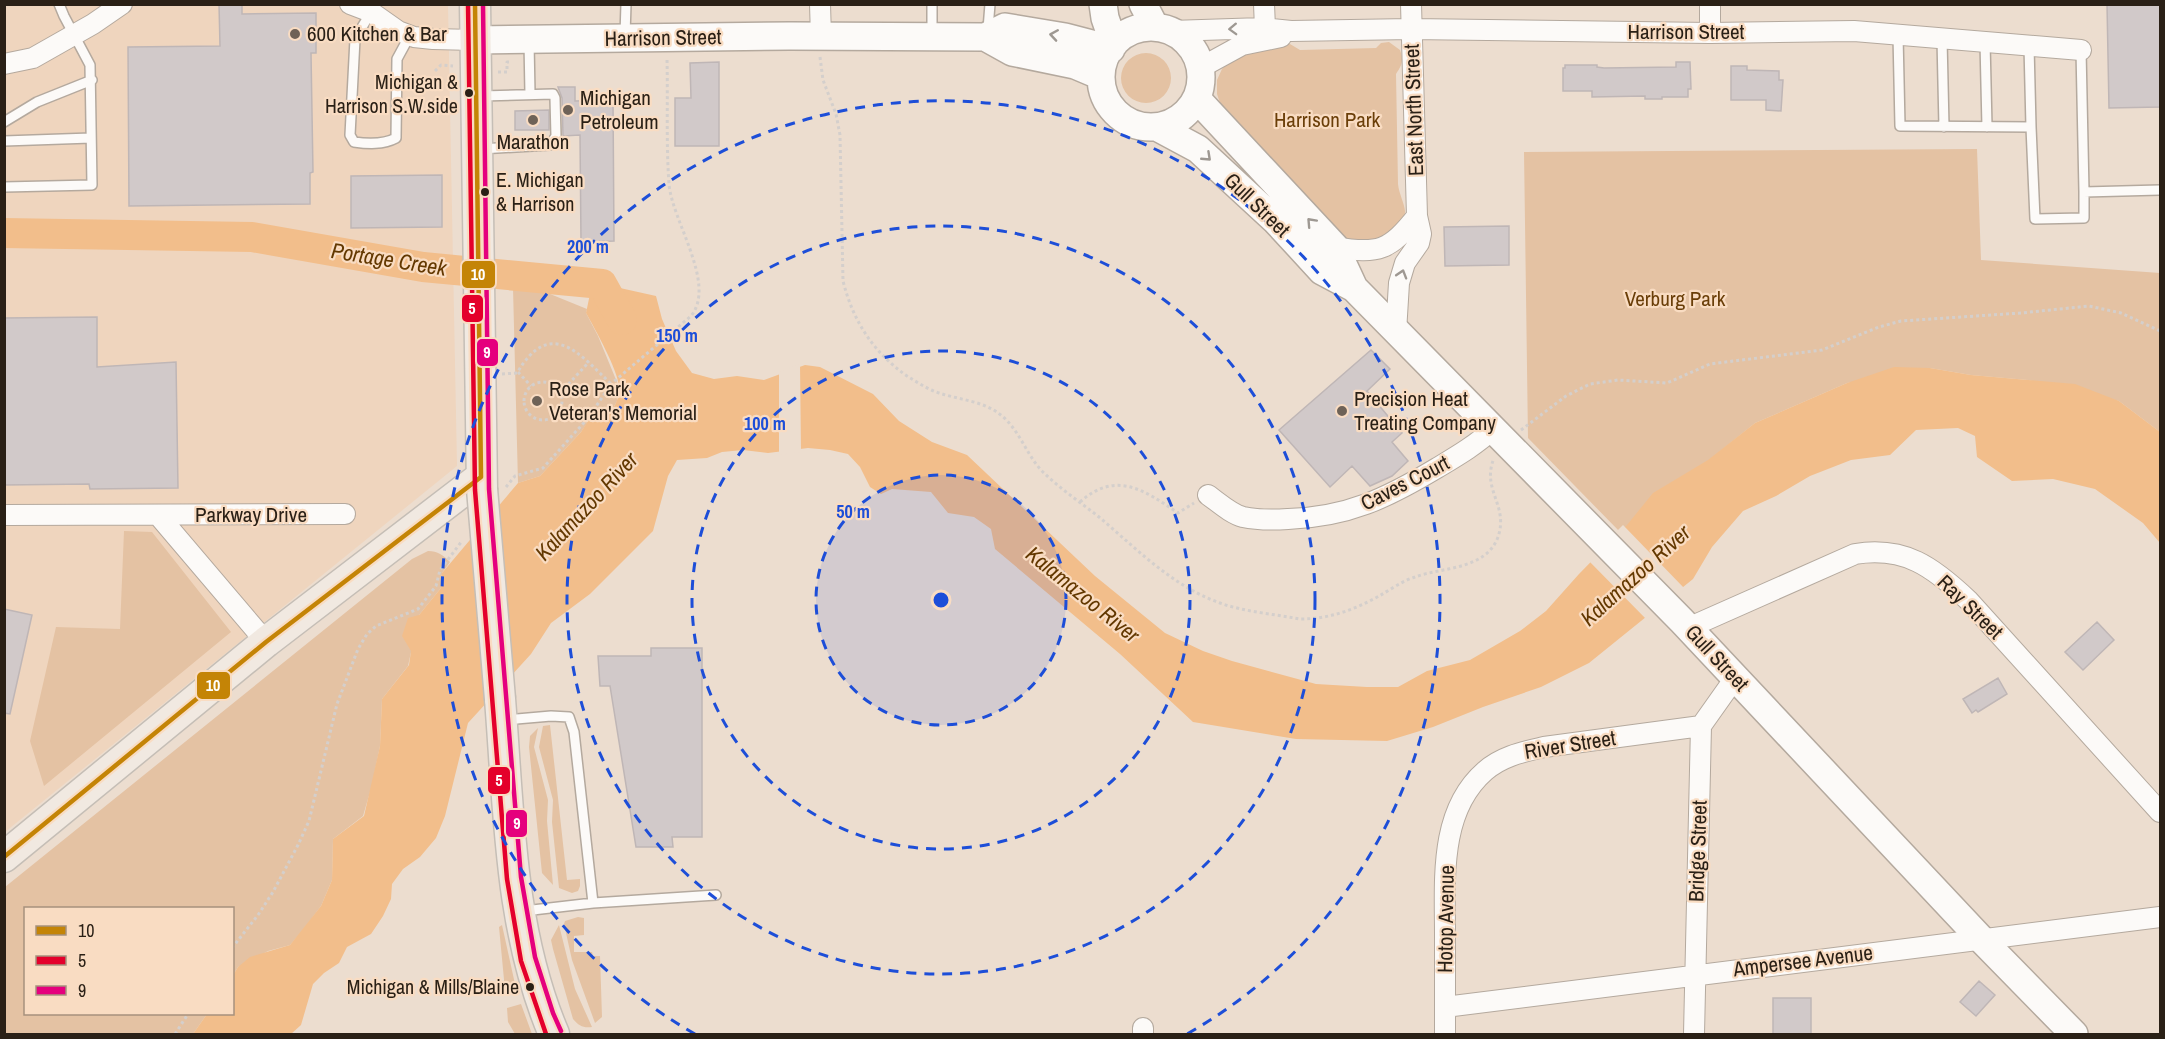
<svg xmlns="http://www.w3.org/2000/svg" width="2165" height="1039" font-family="'Archivo Narrow',sans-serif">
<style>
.built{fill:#efd5be}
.green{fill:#e4c2a3}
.water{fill:#f2be8b}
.pier{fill:#ecddcf}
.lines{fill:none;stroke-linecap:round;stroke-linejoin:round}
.river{stroke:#f2be8b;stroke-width:30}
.building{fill:#d1c9c9;stroke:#bfb6b6;stroke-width:1.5}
.lane-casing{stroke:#b4a99e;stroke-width:12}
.street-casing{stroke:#b4a99e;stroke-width:22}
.secondary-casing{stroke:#b4a99e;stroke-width:30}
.primary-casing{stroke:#c5beb6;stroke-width:33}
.path{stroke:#d4cfcc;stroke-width:3;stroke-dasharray:3 3;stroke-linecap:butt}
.lane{stroke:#fcfaf8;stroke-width:9}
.street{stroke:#fcfaf8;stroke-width:20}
.secondary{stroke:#fcfaf8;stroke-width:27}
.primary{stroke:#f1e9e1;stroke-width:30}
.primary-bridge-casing{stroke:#c5beb6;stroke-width:33;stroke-linecap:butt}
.primary-bridge{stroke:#f1e9e1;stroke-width:30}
.bus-1-casing{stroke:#f9dcc2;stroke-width:9}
.bus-2-casing{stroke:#f9dcc2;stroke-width:9}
.bus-3-casing{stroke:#f9dcc2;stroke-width:9}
.bus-1{stroke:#c48406;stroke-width:4.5}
.bus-2{stroke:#e4002b;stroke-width:4.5}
.bus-3{stroke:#e5007d;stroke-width:4.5}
.oneway{stroke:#9e9892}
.ring{fill:none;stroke:#1d4ed8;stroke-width:3;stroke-dasharray:10 8}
.poi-dot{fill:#6e6257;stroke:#f9dcc2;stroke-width:2}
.bus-dot{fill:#2a2016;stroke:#f9dcc2;stroke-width:2}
.labels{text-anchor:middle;stroke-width:4.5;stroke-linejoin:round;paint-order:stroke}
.bus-label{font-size:20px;fill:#2a2016;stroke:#f9dcc2;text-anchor:end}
.street-label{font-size:21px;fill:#2a2016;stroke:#f9dcc2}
.poi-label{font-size:21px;fill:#2a2016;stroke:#f9dcc2;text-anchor:start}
.park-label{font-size:21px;fill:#6a3e08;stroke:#f9dcc2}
.water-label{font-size:22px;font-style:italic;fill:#633800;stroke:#f9dcc2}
.centre{fill:#1d4ed8;stroke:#f9dcc2;stroke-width:3}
.ring-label{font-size:18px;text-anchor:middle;font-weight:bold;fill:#1d4ed8;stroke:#f9dcc2;stroke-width:4.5;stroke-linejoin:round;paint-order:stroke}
.line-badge{stroke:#f9dcc2;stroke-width:2}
.badge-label{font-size:16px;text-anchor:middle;font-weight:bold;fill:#fff}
</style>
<rect width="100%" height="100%" fill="#ecddcf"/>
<path class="built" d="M5,5H448L457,466L5,832Z"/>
<path class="green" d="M1389,42L1400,50C1404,61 1402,65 1396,74L1398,184C1399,194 1404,202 1405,211C1406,222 1387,239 1378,241C1369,244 1354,241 1345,240L1221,106L1217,94V80L1222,69L1236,55L1272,46L1290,44L1300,50L1376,48L1381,43Z
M1121 78a25 25 0 1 1 50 0a25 25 0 1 1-50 0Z
M1977,149L1981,260L2160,273V432L2119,401L2028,380L1971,375L1930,368L1847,383L1755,423L1620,532L1528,438L1524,152Z
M523,283L587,309L586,313L598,336L619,387L617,401L610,414L590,419L581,432L540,476L518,483L513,288Z
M124,531L152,532L231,632L44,786L30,741L56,627L120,629Z
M428,551C438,551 443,555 450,562L442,573L441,588L419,615L408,666L382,699L380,746L372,785L363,816L333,839L332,880L321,906L303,930L290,945L268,951L238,967L233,975L232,908H26V1014H207L193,1034H5V887L412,559Z
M550,725L567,880L580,879V886L578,891L572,893L559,888L552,822L553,800L539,747L543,726Z
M538,728L534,747L548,800L547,821L553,885L542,873L529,747L530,736Z
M578,917L584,918V935L574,936V952H592L593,956H600L602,1017L595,1023L572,960L564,924L565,921Z
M502,925L515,984L505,990L499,927Z
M559,925L575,989L592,1027C583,1028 579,1026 573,1019L553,949L551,940Z
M521,1004L532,1034H515L508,1022L507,1008Z"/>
<path class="water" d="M602,284L656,296L662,319L676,351L692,373L714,379L737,376L764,380L805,365L820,367L873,394L899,421L932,442L967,455L1095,576L1165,633L1203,651L1232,661L1316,684L1367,687H1398L1427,671L1470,660L1520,631L1546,611L1579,574L1627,525L1653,493L1708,460L1755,423L1847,383L1894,367L1930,368L1971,375L2075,384L2119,401L2160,432V543L2143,523L2095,489L2053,479L2012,481L1977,457L1975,436L1958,428L1916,430L1890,455L1851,460L1810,476L1776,496L1743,511L1712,547L1693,579L1589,663L1541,687L1483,707L1433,727L1387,741L1296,739L1193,722L1120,654L995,549L991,529L974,517L948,513L931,492L892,489L881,494L870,487L860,467L848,454L830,450L808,448L768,453L743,450L722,452L707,458L677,460L668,476L653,531L590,594L551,623L531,654L468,723L445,816L436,838L420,857L403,869L392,884L391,899L383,916L371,934L347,947L339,963L324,973L313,984L301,1025L291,1034H193L207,1014H232L233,975L238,967L250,957L290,945L321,906L332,880L333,839L364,816L380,746L382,699L409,665L411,651L402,636L408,618L419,615L441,588L442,573L518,483L540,476L581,432L590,418L610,414C615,406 620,397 619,387C618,370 595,329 586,313L590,294Z"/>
<path class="pier" d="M800,364L801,452L779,455V372Z
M1623,525L1685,589L1647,620L1588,560Z"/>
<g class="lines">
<path class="river" d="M4,233L252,237L423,267L602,284L622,320"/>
</g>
<path class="building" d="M219,4H242V14L316,13V53H311L313,172L310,173V204L129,206L128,47L220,46Z
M2107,4H2160V107L2109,108Z
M719,62V146H675V98H691L690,63Z
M1676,62H1690L1691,89H1688V97H1662V99H1645V96L1592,97V91H1563V68H1565V65H1597V67L1604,68L1676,67Z
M1731,66H1747V70L1779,71V80H1783L1781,111L1766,110V100H1731Z
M558,87H575V101L613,100L614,241L581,242L580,135L563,136L562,98Z
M549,110V130H515V111Z
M442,175V227L351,228V176Z
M1509,226V265L1445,266L1444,227Z
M97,317V367L176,362L178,488L90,489L89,484L4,485V318Z
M1371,350L1390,369L1367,391L1402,433L1392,442L1408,461L1392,476L1370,486L1352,466L1330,487L1279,430Z
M4,609L32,615L10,714L4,713Z
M2097,622L2114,640L2083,670L2065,652Z
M651,648H702V837H672L673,847H636L610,686H600L598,656H651Z
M1998,678L2007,694L1978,712L1976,710L1972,713L1963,699Z
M1979,981L1995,995L1976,1016L1960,1002Z
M1773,998H1811V1035H1773Z"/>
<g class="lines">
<defs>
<path id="lane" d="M932,4V34
M371,12L355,39L350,135L354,142C368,144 383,145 396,138L397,59L410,35
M988,29L990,4
M625,35L626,4
M1898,35L1900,126L2031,127L2035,219L2084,218V192
M1942,39L1944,127
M529,42L530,94
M1985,42L1987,127
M2029,46L2031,127
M2081,50L2084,192L2160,190
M4,122L37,102L92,80
M4,141L91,138
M480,149L550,145L556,136L555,98L553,94L481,96
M4,187L92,185L90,65L64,16L59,4
M504,720L551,716L569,717L574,732L593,903L716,895
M524,911L593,903"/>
<path id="street" d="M350,4L371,12L398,31L414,37L433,39L474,40
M820,4L821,37
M1264,4L1265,28
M1710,4V33
M1171,31L1263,28L1291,31L1411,29L1710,33L1854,31L2081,50
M4,64L33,58L93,24L122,4
M1200,68L1242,45L1281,37
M1335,247C1379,255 1390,250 1417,216
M1396,332L1399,283L1405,263L1419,243L1421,234L1417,216L1411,4
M1208,495C1218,502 1231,514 1243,517C1257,520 1273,520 1288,519C1348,517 1387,498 1437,468C1457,456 1476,445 1493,429
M4,515L345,514
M158,515L266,642
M1688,628L1855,554C1905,546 1933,567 1968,600L2160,812
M1445,1007L2160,917
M1143,1034V1028
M1445,1034C1445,1001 1445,967 1445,934C1445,879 1439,811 1485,771C1502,756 1523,752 1544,747L1701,726
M1694,1034L1701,726L1735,678"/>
<path id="secondary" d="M1103,4L1105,18L1114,44
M1143,4L1155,27
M1101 77a50 50 0 1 1 100 0a50 50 0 1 1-100 0Z
M985,37L1012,52L1075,65L1101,76
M474,40L790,36L985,37L1005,27L1065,37L1111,49
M1197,99L1335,247L1354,288
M1157,127L1198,149L1276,221L1322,271L1354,288L1682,621L1981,939L2074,1034"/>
<path id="primary" d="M475,4L482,489
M500,699C509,811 509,929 554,1034
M4,857L266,642L481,477"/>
</defs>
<use href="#lane" class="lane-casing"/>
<use href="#street" class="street-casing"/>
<use href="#secondary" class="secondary-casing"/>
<use href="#primary" class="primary-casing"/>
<path class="path" d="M820,57L823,80L836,114L840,135L843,281C853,321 873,352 907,376C917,382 927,389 939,393C960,400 985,401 1002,416C1020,431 1026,454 1042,471C1059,488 1080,502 1099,517C1137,549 1172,586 1220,603C1245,612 1274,614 1300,619C1329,619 1354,610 1379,596C1390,590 1402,581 1415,577C1442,567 1486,570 1498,537C1509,505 1481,490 1494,458
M435,71L441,65L453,66
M498,72H507V62H509
M518,372L531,386
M502,374L517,373C550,317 579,353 611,384
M524 401a19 19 0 1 1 38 0a19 19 0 1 1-38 0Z
M560,393L589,362
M1521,430L1566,396L1590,384L1618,380L1667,383L1710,364L1822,350L1879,327L1901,321L2021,313L2089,306L2121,313L2160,331
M506,487L515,476L543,468L589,417L611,384L691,316C717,284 672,221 669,184C666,143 668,101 667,59
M1080,502C1116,470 1144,490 1178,513L1194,503
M232,948L258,915L273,892L298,845L309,821L337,704L358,649L367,634L376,626L418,609L436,586L440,570L462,541
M175,1034L188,1014"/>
<use href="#lane" class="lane"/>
<use href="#street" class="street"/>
<use href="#secondary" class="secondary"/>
<use href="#primary" class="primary"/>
<defs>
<path id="primary-bridge" d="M482,489L500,699"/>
</defs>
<use href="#primary-bridge" class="primary-bridge-casing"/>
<use href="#primary-bridge" class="primary-bridge"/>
<defs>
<path id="bus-1" d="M4,857L266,642L481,477L475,4"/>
<path id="bus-2" d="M468,4L475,490L507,879L521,961L546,1034"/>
<path id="bus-3" d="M483,4L489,489L521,877L535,957L553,1013L561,1031"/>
</defs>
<use href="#bus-1" class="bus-1-casing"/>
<use href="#bus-2" class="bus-2-casing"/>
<use href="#bus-3" class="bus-3-casing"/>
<use href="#bus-1" class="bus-1"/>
<use href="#bus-2" class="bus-2"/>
<use href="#bus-3" class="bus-3"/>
</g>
<defs><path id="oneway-chevron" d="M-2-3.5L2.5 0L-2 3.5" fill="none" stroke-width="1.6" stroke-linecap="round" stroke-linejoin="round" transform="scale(1.5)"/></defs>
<g class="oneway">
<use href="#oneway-chevron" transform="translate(1233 29) rotate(178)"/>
<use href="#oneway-chevron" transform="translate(1054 35) rotate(-171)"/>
<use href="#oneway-chevron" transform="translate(1207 157) rotate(43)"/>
<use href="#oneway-chevron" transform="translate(1311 222) rotate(-133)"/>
<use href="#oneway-chevron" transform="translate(1402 274) rotate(-73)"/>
</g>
<circle cx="941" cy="600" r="125" fill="#1d4ed8" fill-opacity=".12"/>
<g class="ring">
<circle cx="941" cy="600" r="125"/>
<circle cx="941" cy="600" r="249"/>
<circle cx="941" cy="600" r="374"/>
<path d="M695 1034A499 499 0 1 1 1187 1034"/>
</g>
<g class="poi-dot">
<circle cx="295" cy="34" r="6"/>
<circle cx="568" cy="110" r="6"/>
<circle cx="533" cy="120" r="6"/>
<circle cx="537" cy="401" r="6"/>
<circle cx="1342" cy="411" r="6"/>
</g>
<g class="bus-dot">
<circle cx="469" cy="93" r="5"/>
<circle cx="485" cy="192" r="5"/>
<circle cx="530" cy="987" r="5"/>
</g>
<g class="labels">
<g class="bus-label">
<text x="458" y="89">Michigan &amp;<tspan x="458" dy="24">Harrison S.W.side</tspan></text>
<text x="496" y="187" text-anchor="start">E. Michigan<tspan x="496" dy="24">&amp; Harrison</tspan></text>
<text x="519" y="994">Michigan &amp; Mills/Blaine</text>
</g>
<g class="street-label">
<text x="1686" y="39">Harrison Street</text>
<text transform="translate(663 38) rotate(-1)" y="7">Harrison Street</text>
<text transform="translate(1414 110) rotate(-92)" y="7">East North Street</text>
<text transform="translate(1257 205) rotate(44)" y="7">Gull Street</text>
<text transform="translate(1405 483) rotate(-27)" y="7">Caves Court</text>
<text x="251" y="522">Parkway Drive</text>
<text transform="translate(1970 607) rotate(44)" y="7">Ray Street</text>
<text transform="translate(1717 658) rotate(47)" y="7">Gull Street</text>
<text transform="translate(1570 745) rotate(-9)" y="7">River Street</text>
<text transform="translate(1698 851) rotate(-88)" y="7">Bridge Street</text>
<text transform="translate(1446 919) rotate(-89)" y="7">Hotop Avenue</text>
<text transform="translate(1803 961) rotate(-7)" y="7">Ampersee Avenue</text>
</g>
<g class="poi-label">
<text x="307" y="41">600 Kitchen &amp; Bar</text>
<text x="580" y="105">Michigan<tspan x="580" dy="24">Petroleum</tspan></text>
<text x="533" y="149" text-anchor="middle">Marathon</text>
<text x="549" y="396">Rose Park<tspan x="549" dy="24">Veteran's Memorial</tspan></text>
<text x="1354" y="406">Precision Heat<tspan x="1354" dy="24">Treating Company</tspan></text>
</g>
<g class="park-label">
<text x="1327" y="127">Harrison Park</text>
<text x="1675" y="306">Verburg Park</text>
</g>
<g class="water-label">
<text transform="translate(389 259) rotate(9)" y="8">Portage Creek</text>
<text transform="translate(586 506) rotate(-47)" y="8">Kalamazoo River</text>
<text transform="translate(1635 575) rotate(-42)" y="8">Kalamazoo River</text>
<text transform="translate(1083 594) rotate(39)" y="8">Kalamazoo River</text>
</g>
</g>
<circle cx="941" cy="600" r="9" class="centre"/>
<g class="ring-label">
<text x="588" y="253">200 m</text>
<text x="677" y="342">150 m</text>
<text x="765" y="430">100 m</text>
<text x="853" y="518">50 m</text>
</g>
<g class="line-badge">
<rect x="461" y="260" width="35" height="29" rx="6" fill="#c48406"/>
<rect x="461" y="294" width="23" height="29" rx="6" fill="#e4002b"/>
<rect x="476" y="338" width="23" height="29" rx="6" fill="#e5007d"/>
<rect x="196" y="671" width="35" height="29" rx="6" fill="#c48406"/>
<rect x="487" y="766" width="24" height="29" rx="6" fill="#e4002b"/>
<rect x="505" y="809" width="23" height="29" rx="6" fill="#e5007d"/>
</g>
<g class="badge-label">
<text x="478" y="280">10</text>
<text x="472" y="314">5</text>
<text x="487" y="358">9</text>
<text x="213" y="691">10</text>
<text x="499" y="786">5</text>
<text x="517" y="829">9</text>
</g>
<rect width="2165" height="1039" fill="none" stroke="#2a2016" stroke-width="12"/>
<rect x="24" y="907" width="210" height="108" fill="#f9dcc2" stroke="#a6917d" stroke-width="1.5"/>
<rect x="36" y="926" width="30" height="9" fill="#c48406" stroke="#a6917d" stroke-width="1.5"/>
<text x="78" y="937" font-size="18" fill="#2a2016">10</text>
<rect x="36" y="956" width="30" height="9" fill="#e4002b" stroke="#a6917d" stroke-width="1.5"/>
<text x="78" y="967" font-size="18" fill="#2a2016">5</text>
<rect x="36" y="986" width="30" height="9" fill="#e5007d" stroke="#a6917d" stroke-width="1.5"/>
<text x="78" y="997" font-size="18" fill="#2a2016">9</text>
</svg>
